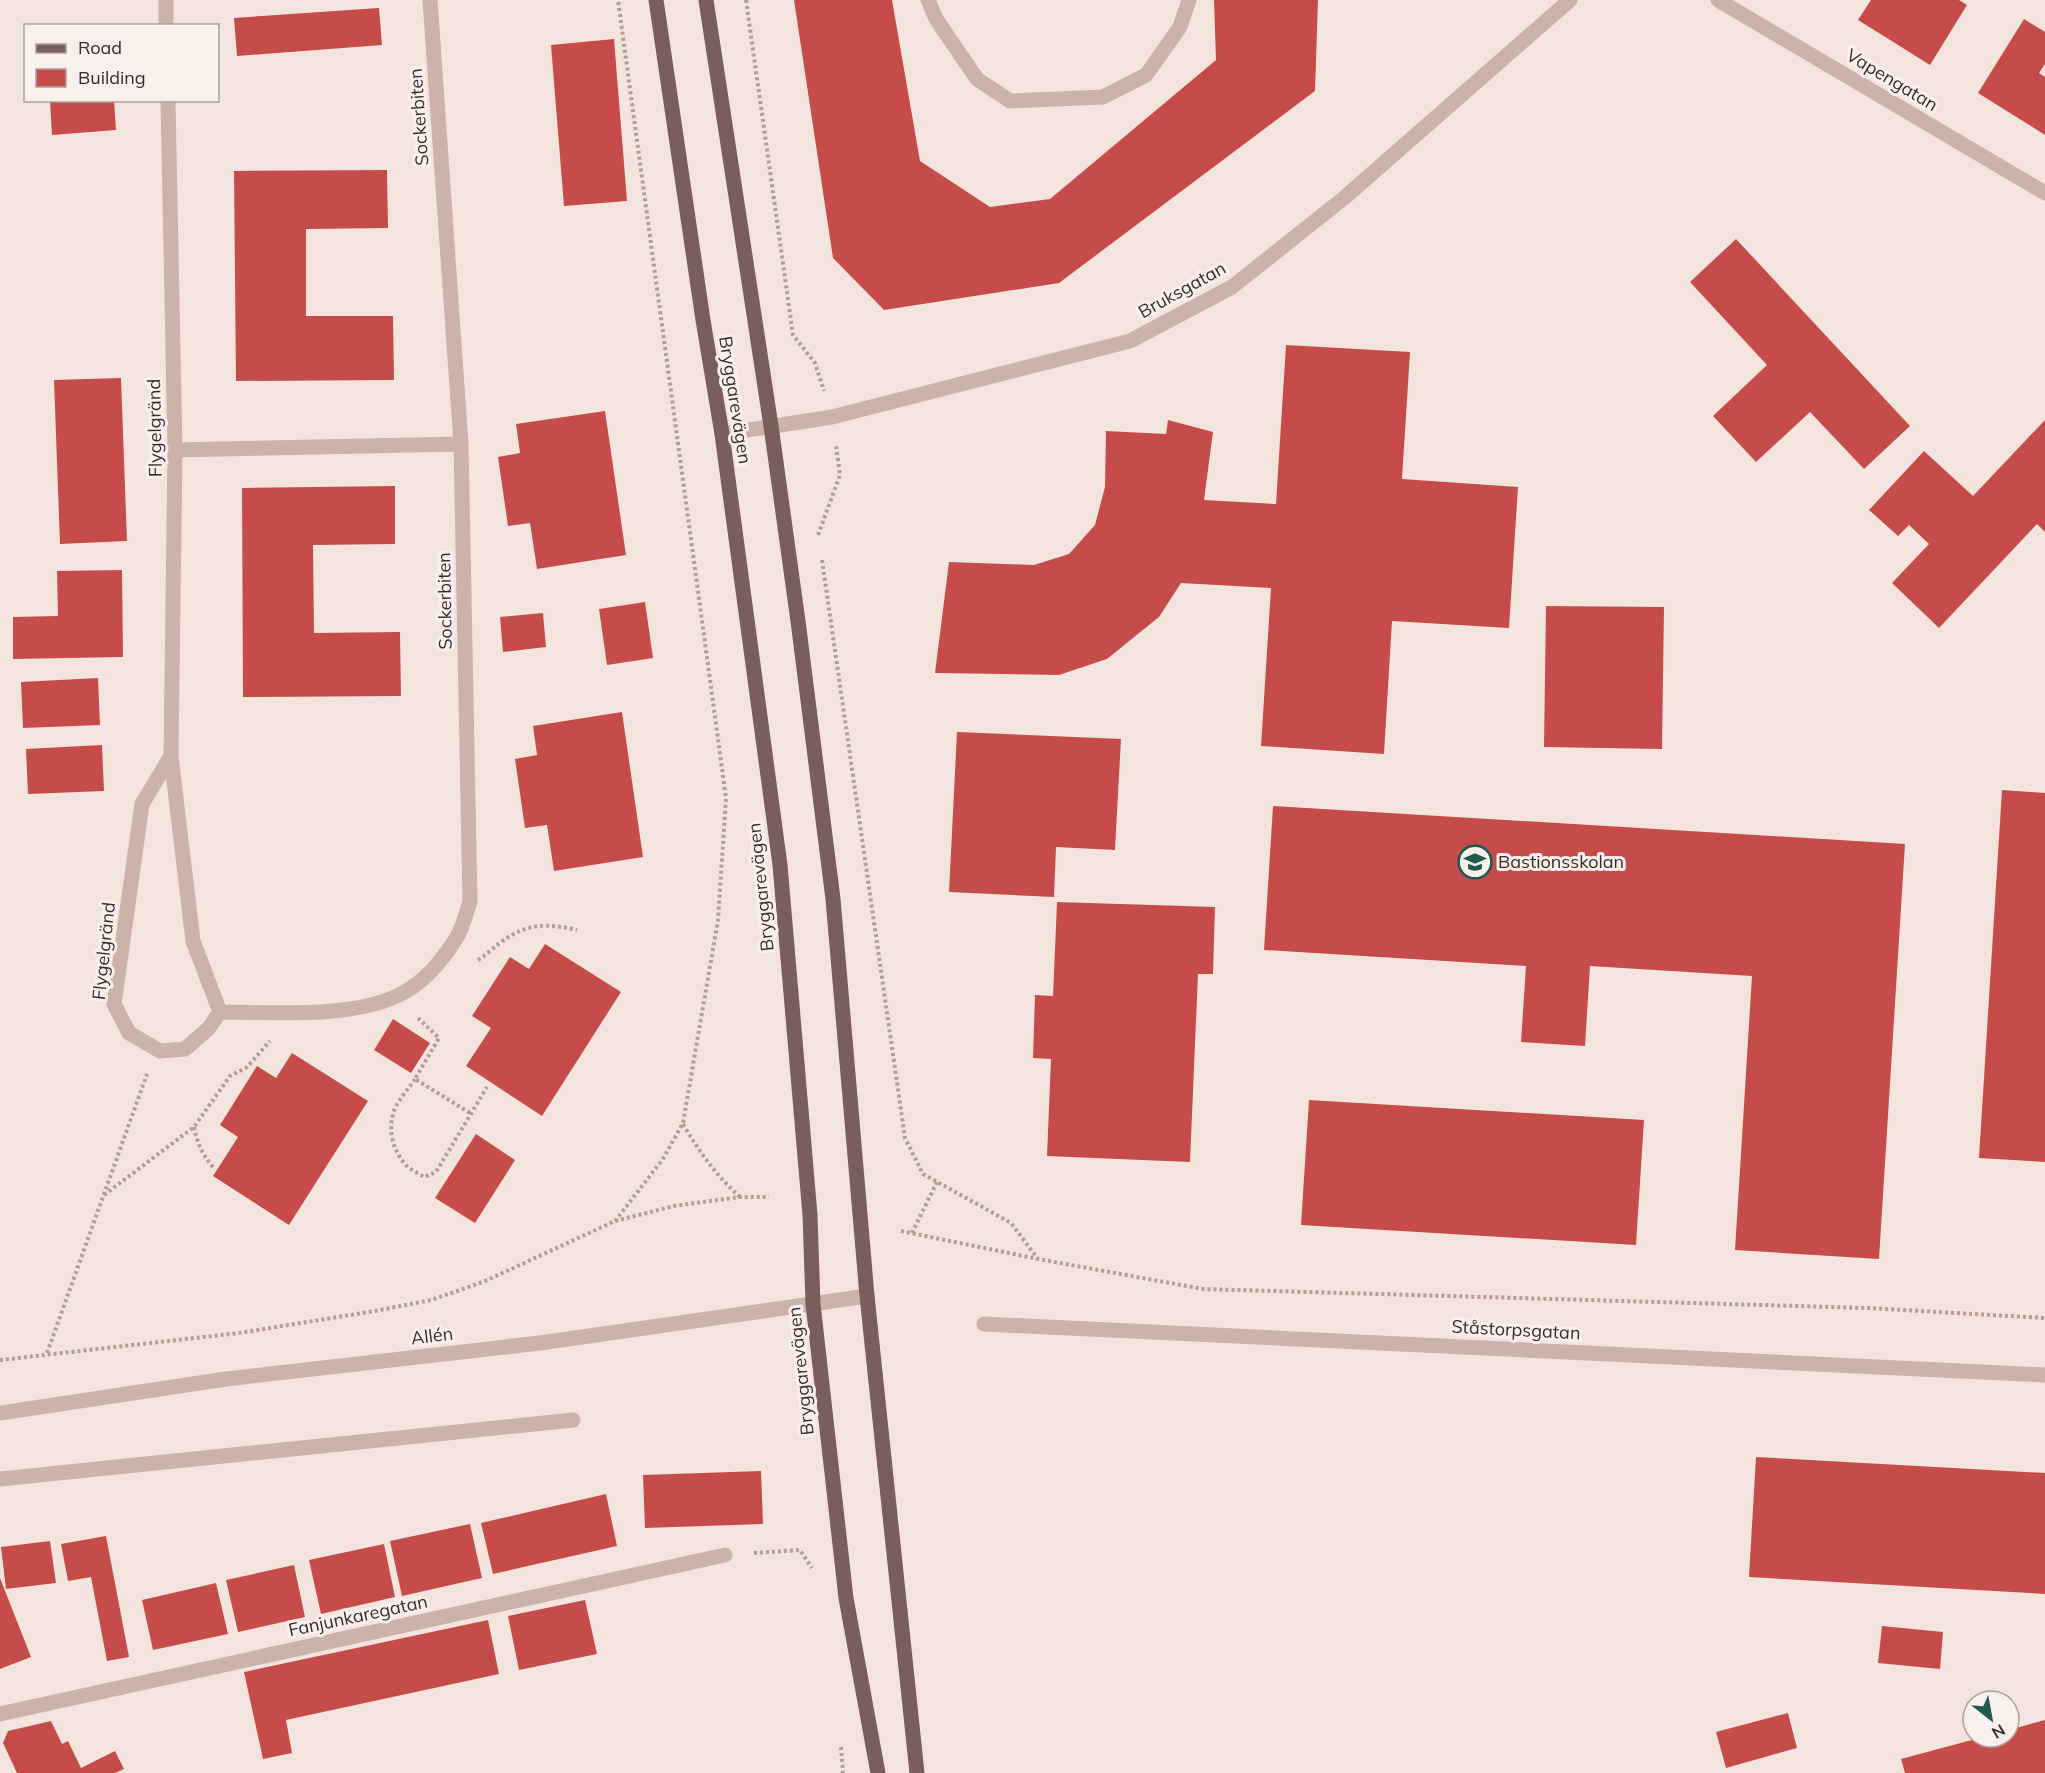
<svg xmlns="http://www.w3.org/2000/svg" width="2045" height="1773" font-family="Mulish,sans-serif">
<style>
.building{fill:#c54c4a}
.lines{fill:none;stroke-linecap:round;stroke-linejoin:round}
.path{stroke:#b79b94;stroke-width:4;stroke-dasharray:3 3;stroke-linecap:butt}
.minor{stroke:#cbb2aa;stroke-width:15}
.major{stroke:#7a5e5b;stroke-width:15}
.labels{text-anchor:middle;stroke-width:6;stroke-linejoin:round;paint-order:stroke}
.street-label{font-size:18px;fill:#382b2a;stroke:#faf0eb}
.poi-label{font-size:18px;fill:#382b2a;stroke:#faf0eb;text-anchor:start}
</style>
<rect width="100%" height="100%" fill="#f3e5de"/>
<path class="building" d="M794,0H892L920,161L990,207L1050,199L1216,60L1214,0H1318L1315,91L1059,283L884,310L833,258Z
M1871,0H1959L1967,5L1930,65L1858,20Z
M379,8L382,45L237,56L234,18Z
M2024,19L2045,32V64L2039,73L2045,77V135L1978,93Z
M614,39L627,201L564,206L551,45Z
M50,100H114L116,130L52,135Z
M387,170L388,228L306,229V316H393L394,380L236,381L234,171Z
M1736,239L1910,426L1864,469L1810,412L1756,462L1713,416L1767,365L1690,282Z
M1286,345L1410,352L1402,479L1518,487L1509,628L1392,621L1384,754L1261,746L1271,588L1181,583L1159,617L1107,659L1059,675L935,673L949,562L1034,565L1069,554L1095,525L1105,487L1106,431L1166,434L1168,420L1213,432L1204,500L1276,504Z
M121,378L127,541L60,544L54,380Z
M605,411L626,555L537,569L530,523L508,526L498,457L520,453L516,424Z
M2045,420V532L2037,524L1939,628L1892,583L1929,544L1909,525L1898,536L1869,510L1924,451L1973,496Z
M395,486V544L313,545L314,633L400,632L401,696L243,697L242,488Z
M122,570L123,657L13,659V617L58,616L57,571Z
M645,602L653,658L607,665L599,609Z
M1546,606L1664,607L1662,749L1544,747Z
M543,613L546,647L503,652L500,617Z
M98,678L100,725L23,728L21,682Z
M622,712L643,857L554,871L547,825L525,828L515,759L537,755L533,726Z
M957,732L1121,739L1115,850L1056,847L1054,897L949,892Z
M102,745L104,791L28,794L26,749Z
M2002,790L2045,793V1162L1979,1158Z
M1273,806L1905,844L1879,1259L1735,1250L1752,976L1590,966L1585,1046L1521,1042L1526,966L1264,950Z
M1057,902L1215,907L1213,974H1198L1190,1162L1047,1156L1051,1059L1033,1058L1035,995L1053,996Z
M545,944L621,992L542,1116L466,1066L491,1028L472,1016L510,957L529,969Z
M393,1019L430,1043L411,1073L374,1050Z
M292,1053L368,1101L289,1225L213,1176L238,1137L220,1125L257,1066L276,1078Z
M1309,1100L1644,1120L1636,1245L1301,1225Z
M476,1134L515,1160L475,1223L435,1198Z
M1756,1457L2045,1473V1594L1749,1577Z
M761,1471L763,1524L645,1528L643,1475Z
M606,1494L617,1546L493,1574L481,1523Z
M470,1524L482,1578L402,1596L390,1541Z
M106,1536L129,1657L107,1661L91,1577L68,1581L61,1544Z
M50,1541L56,1583L6,1589L1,1547Z
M384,1544L395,1597L321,1614L309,1560Z
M294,1565L305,1617L238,1632L226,1580Z
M0,1578L31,1657L0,1669Z
M216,1583L228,1634L153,1650L142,1600Z
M585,1600L597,1654L519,1670L508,1616Z
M488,1620L499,1674L286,1720L292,1753L263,1759L244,1672Z
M1882,1626L1943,1632L1940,1669L1878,1663Z
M1788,1713L1797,1748L1726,1768L1716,1732Z
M2045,1720V1773H1905L1901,1759L1983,1737H2009V1730Z
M51,1721L62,1744L68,1741L81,1768L115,1751L124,1769L115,1773H17L3,1743L8,1731Z"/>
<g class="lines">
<path class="path" d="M746,0L793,335L815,363L824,391
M818,535L840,475L836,445
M822,560L905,1138L923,1174L1011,1223L1038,1259
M478,960C486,955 493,948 501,942C527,923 547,923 577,930
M418,1018L439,1038L415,1079L470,1113
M415,1079C409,1088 401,1097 396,1106C387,1125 391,1148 405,1164C409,1169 418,1173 424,1177L436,1172L487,1087
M683,1124C700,1153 715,1174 740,1197
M194,1127C197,1143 202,1154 213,1167
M104,1195L194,1127L230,1076L247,1067L270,1041
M615,1221L663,1159L683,1123L718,920L726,798L618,0
M901,1231L1038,1259L1203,1289L1867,1308L2045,1318
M912,1233L937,1182
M47,1353L147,1074
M0,1360L239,1333L375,1311L431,1300L483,1282L615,1221L674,1206L740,1197H769
M754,1553L800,1550L812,1568
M841,1747L843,1773"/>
<path class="minor" d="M166,0V26
M928,0L936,19L977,79L1010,101L1103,97L1146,75L1180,27L1189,0
M1718,0L2045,193
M168,100L175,450L171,756L193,941L220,1012L208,1029L185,1049L160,1051L129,1033L114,1004L142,804L171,756
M722,434L832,417L1130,341L1232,287L1344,198L1570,0
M175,450L461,444
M220,1012C275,1012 355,1019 403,993C425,981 444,958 457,937C463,927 466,913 470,902L461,444L430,0
M984,1324L2045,1375
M0,1413L226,1379L540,1343L867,1296
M0,1479L573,1420
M0,1714L725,1555"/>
<path class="major" d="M656,0L703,320L722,434L780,865L810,1215L813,1304L846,1598L878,1773
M706,0L771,426L798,621L833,899L867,1296L917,1773"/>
</g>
<defs>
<symbol id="school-ring" viewBox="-11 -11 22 22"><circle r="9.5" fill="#faf0eb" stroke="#1f5a51" stroke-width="1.5"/><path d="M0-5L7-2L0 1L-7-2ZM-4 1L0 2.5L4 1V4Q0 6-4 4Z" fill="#1f5a51"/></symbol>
</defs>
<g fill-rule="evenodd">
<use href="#school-ring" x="1456" y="843" width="38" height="38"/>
</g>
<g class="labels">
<g class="street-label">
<text transform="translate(1892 80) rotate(31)" y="6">Vapengatan</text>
<text transform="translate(419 117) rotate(-94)" y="6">Sockerbiten</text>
<text transform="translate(1182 290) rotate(-29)" y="6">Bruksgatan</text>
<text transform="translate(735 400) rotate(81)" y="6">Bryggarevägen</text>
<text transform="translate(155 428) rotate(-91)" y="6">Flygelgränd</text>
<text transform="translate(445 601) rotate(-91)" y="6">Sockerbiten</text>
<text transform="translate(761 887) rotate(-96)" y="6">Bryggarevägen</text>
<text transform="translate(104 951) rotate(-84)" y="6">Flygelgränd</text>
<text transform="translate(1516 1330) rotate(3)" y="6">Ståstorpsgatan</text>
<text transform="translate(432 1336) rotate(-7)" y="6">Allén</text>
<text transform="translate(801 1371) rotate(-96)" y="6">Bryggarevägen</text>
<text transform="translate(358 1616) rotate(-12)" y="6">Fanjunkaregatan</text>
</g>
<g class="poi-label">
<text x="1498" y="868">Bastionsskolan</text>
</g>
</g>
<rect x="24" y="24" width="195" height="78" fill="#faf0eb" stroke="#aca19e" stroke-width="1.5"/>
<rect x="36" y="44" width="30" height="9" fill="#7a5e5b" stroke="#aca19e" stroke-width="1.5"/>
<text x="78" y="54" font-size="18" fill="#382b2a">Road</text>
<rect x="36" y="69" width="30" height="18" fill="#c54c4a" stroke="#aca19e" stroke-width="1.5"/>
<text x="78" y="84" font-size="18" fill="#382b2a">Building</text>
<g transform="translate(1991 1719) rotate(149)"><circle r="28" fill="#faf0eb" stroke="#aca19e" stroke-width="1.5"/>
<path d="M0-4.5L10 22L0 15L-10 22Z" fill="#1f5a51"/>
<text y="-9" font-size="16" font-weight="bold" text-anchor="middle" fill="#382b2a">N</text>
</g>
</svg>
